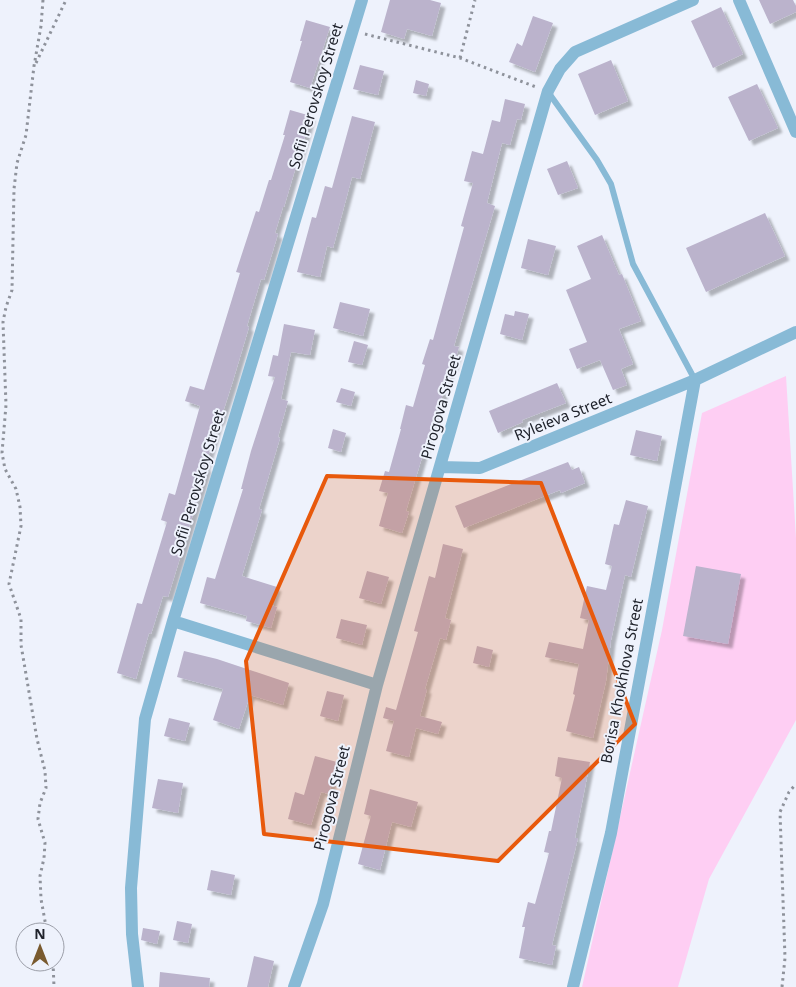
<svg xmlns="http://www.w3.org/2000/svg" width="796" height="987" font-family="'Noto Sans',sans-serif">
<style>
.green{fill:#fecef3}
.building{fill:#bbb3cc;filter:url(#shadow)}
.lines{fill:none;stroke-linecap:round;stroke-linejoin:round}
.path{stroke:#8e929b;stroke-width:3;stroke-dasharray:2.5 4;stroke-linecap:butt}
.lane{stroke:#88bad6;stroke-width:6}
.street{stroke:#88bad6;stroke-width:12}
.marked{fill:#e8590c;fill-opacity:0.2;stroke:#e8590c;stroke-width:4;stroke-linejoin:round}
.labels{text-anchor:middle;stroke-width:4;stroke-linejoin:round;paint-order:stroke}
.street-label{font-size:15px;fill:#20232c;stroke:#eef2fc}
</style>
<defs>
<filter id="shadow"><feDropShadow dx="4.5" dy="4.5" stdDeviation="1" flood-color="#0004"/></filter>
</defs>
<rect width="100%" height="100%" fill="#eef2fc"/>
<path class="green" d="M786,376L796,538V720L709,879L678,987H582L662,630L702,413Z"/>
<path class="building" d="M390,0H430L441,3L432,36L407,29L404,39L381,32Z
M759,0H793L796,6V12L770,24Z
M721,7L743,54L713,68L691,21Z
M533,16L553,23L535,72L509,62L517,43L522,46Z
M306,20L330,27L310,88L290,82L302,41H300Z
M611,60L628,101L595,115L578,74Z
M360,65L384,71L378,95L353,89Z
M416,80L429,84L426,96L413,93Z
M757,84L778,128L749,141L728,97Z
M505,99L525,104L521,120L517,119L510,145L502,143L487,203L495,206L454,346L459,347L453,367L451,366L439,407H437L406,511L409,512L402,533L379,526L388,493L379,491L385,471L389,472L401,429H400L406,405L413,407L425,365L422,364L430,339L433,340L464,227L461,226L473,183L464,181L472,151L483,154L492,120L500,122Z
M290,110L311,116L284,207H283L275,233L278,234L264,280L261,279L247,326L249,327L232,384L220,421L219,420L205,467H207L180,558L168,597L163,596L151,634L149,633L136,679L117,673L137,603L142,604L167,522L161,520L169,493L175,495L200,406L185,401L190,386L204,390L240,273L236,272L256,211L259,212L269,180H271L285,135H283Z
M352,116L375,122L360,179L352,177L333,248L327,246L320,277L297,272L312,217L316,218L325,186L332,188Z
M567,161L578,188L558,195L547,169Z
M765,213L785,256L706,292L686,248Z
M602,235L619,275L622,274L641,321L619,329L633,364L621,369L627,385L613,390L600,360L577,369L569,349L587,342L566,290L591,279L577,246Z
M528,239L556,246L548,275L521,268Z
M340,302L370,309L363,336L333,328Z
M515,311L529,314L522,340L500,334L505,314L514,316Z
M284,324L315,330L310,355L291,352L281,399L288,401L278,437L280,438L259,509L262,510L242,576L277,587L271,605L277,607L271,628L246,621L247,616L200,603L207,577L215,579L243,489H241L251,451L275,377L268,376L273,355L278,356Z
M354,341L368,345L362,365L348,362Z
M557,383L566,403L522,420L523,422L498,433L489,411Z
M341,388L355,392L351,406L336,402Z
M333,429L346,433L341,452L328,448Z
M636,430L662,436L657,461L630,455Z
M568,462L572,470L579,467L585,483L561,493L560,490L464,528L455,506Z
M626,500L648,506L631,577L625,575L611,640L606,681L593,738L566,731L575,695L573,694L579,664L545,657L549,642L583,649L589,620L580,618L587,586L606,590L612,566L605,564L614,524L619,525Z
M443,544L463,549L445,618L451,620L446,640L440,638L425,689H427L420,716L442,722L438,734L416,728L409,757L386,751L394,721L383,718L386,707L396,710L418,632L414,631L429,576L435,578Z
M696,566L741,574L728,644L683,636Z
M367,571L389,577L381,604L359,598Z
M341,619L367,625L362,645L336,638Z
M477,646L493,650L489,667L473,663Z
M184,651L217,659L289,683L283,705L250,695L239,729L213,720L223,689L177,677Z
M327,691L344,695L338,721L320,716Z
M169,718L190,723L185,741L164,736Z
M315,756L337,762L329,794L321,792L311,825L288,819L295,792L304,795Z
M558,757L590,762L575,838H578L552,945L556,946L552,965L519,958L525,927H522L528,902L535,904L549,853L544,852L549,831H551L562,778L555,776Z
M158,779L183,783L178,813L152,808Z
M370,789L418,802L411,827L392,822L380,870L358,864L371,816L364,814Z
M211,870L235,875L231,895L207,890Z
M177,921L192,924L188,943L173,940Z
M143,928L160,931L157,944L141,940Z
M254,956L274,961L268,987H247Z
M160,972L210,978L209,987H159Z"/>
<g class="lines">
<path class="path" d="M43,0L41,26L34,66L26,135L17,163L14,189L12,290L6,307L3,322L6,405L2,453L5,469L16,489L20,507L21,526L9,584L21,619V645L37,739L45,771L46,788L40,803L38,819L45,843L44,858L40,876L41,899L47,932
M365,34L460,58L536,87
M460,58L475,0
M36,63L66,0
M53,962L54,987
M782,987L785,958L780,812L789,792L796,784"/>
<path class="lane" d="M548,92L597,160L611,184L633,264L695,380"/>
<path class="street" d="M739,0L796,132
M441,467L480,468L695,380L796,332
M173,621L377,685
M138,987L132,934L131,888L145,719L173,621L362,0
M294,987L323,904L377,685L548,91L560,69L575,52L693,0
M573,987L611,833L695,380"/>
</g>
<path class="marked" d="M327,476L541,483L635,724L498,861L264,834L246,661Z"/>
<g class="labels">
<g class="street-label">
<text transform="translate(316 96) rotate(-73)" y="5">Sofii Perovskoy Street</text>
<text transform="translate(441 407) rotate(-74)" y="5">Pirogova Street</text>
<text transform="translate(563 417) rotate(-22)" y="5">Ryleieva Street</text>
<text transform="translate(198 483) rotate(-73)" y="5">Sofii Perovskoy Street</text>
<text transform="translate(622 681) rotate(-79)" y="5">Borisa Khokhlova Street</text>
<text transform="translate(332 798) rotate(-76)" y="5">Pirogova Street</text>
</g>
</g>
<g transform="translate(40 947)"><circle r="24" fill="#eef2fc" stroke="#9c9fa9"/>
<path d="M0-4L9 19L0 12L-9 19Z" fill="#795a2f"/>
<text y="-8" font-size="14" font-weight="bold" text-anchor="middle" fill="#20232c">N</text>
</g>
</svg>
